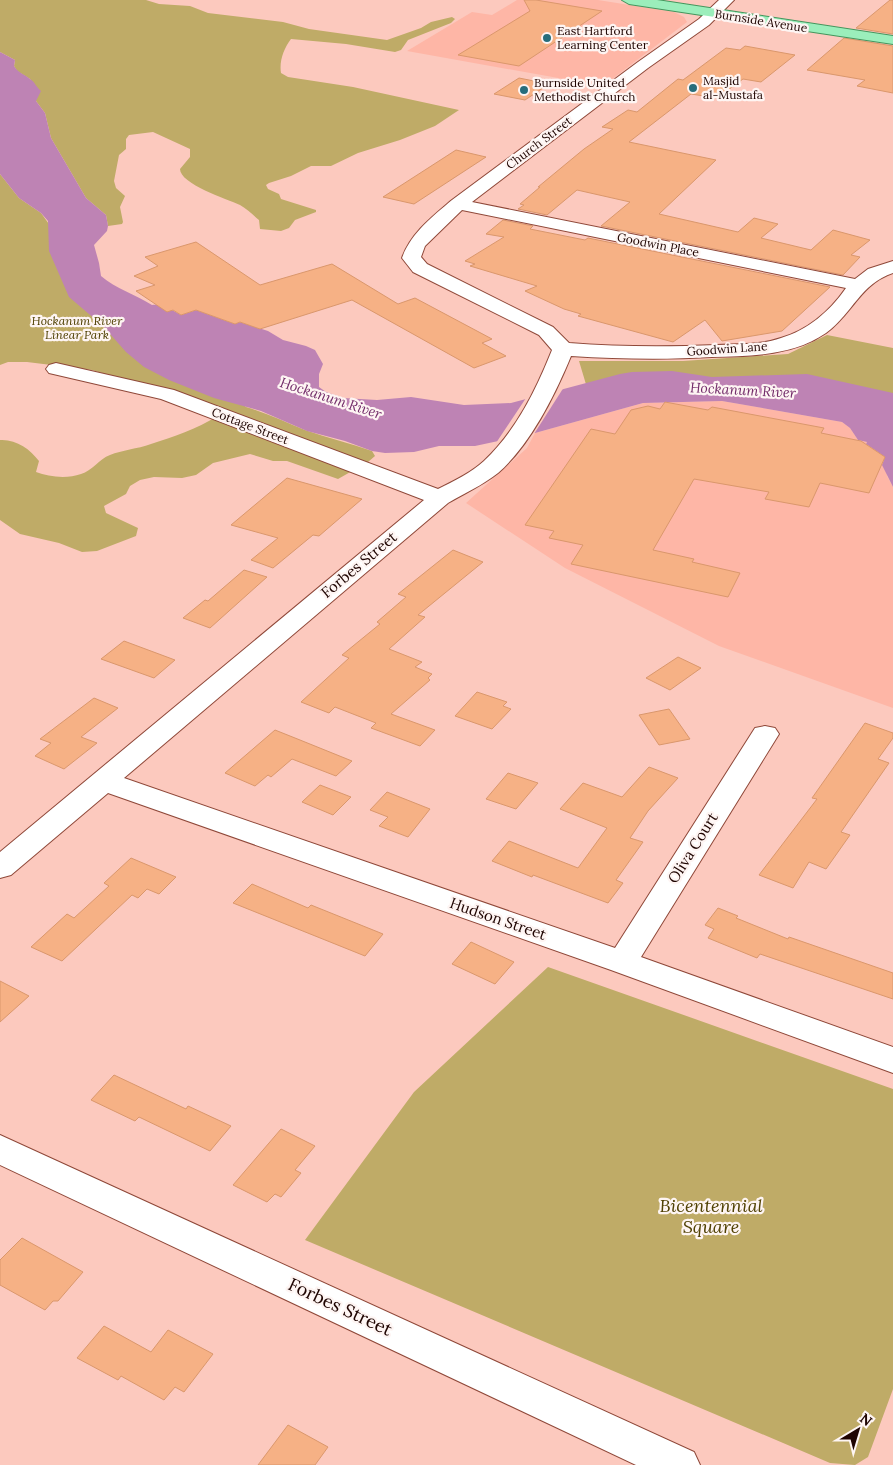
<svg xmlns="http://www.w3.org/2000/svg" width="893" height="1465" font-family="Lora,serif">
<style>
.built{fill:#feb6a6}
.green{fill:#bfab67}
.water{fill:#be83b4}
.pier{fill:#fcc9be}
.building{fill:#f6b185;stroke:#da976c}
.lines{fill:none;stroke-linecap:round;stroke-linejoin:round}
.street-casing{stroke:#8f4839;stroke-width:2}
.primary-casing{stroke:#44955c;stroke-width:2}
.street{fill:#fff;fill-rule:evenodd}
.primary{fill:#9beebb;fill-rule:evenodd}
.poi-dot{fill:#276d7b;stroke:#fef5f3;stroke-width:2}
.labels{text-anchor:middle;stroke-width:4.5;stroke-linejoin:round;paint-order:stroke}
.far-street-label{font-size:12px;fill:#1e0401;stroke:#fef5f3}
.far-poi-label{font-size:12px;fill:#1e0401;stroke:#fef5f3;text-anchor:start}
.far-park-label{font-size:12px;font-style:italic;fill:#504103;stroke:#fef5f3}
.far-water-label{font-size:14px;font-style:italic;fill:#722b69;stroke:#fef5f3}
.street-label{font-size:15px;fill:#1e0401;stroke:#fef5f3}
.near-park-label{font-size:18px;font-style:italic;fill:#504103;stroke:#fef5f3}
.near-street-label{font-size:18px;fill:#1e0401;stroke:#fef5f3}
</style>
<rect width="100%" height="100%" fill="#fcc9be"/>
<path class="built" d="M517,0H598L674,12L684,17L687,22L603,86L407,51L472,12L492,15Z
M722,401L842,422L850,428L858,440L867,442L866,444L885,457L887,476L893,487V708L719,646L565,568L466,503L527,448L535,433L643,403Z"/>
<path class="green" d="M0,0H146L159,4L190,6L208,13L283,22L309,29L387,40L421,28L431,22L452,17L455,19L451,23L408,40L401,50L395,52L346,44L291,39C284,48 279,61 281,73L288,77L353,87L459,110L435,126L400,140L358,153L331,166H311L291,176L269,183L266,185L268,189L279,194L281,199L316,210V212L295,220L289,228L281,231L260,229L259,220C253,215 247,209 240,205C227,199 180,184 180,169L190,157V149L153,132L129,135L126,139V149L119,155L114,181L116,188L125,196L120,207L123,222L122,224L108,226L106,215L86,198L51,138L45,113L36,101L34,85L30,79L17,71L14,66L15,60L0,52Z
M0,174L19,198L41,213L72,256L246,407C267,413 285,422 305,430C327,438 350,443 372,451L375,456L368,462L338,479L287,461H273L250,454L213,463L196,475L182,478L154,477L140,480L130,486L126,494L104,506L106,513L138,528L136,536L97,551L82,552L59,543L20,534L0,520V440C16,439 30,449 39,461L36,472C49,477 67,479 81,474C92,471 99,459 110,455C122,450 137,449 151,444C173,437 197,429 217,416L159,390L92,370L27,362H8L0,365Z
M827,335L893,348V417L828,398L591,401L579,361H683L788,354Z
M548,967L893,1089V1389L868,1457L855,1465L830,1463L305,1240L414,1092Z"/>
<path class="water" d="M0,52L15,60L14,66C18,73 24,74 30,79C35,82 36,87 41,91L36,101L45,113L51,138L86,198L106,215L108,226L107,231L94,245L99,263L101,276C116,289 135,294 152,305C161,303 173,310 181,315L196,310L235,324L240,322L268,331L283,340L306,346L315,350L323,364L319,374V387L326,392L343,398L377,400L411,397L464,405L511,403L620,374L632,372L672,371L712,377L807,374L893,393V487L882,465L885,457L866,444L867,442L858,440L850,428L842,422L722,401L643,403L535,433L475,446H439L414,452L385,453L372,451L345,441L307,431L261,411L214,398L169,380L144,367L126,352L103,326L69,297L49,251L48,221L41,213L19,198L0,174Z"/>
<path class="pier" d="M564,387L534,434L496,443L526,398Z"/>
<path class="building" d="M524,0H536L602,11L519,66L458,55L530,11Z
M890,0H893V34L856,28Z
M844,38L893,46V93L857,86L865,80L807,70Z
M745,46L795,55L761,82L743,79L717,98L691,94L629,142L716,160L659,214L738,232L754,218L778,224L761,238L811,250L833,230L870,240L851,255L860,257L843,275L601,226L630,202L577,190L547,215L518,209L524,205L520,204L540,187H538L584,149L613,129L602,127L628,110L637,112L678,79L683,80L726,48L740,50Z
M519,78L549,84L525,100L494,94Z
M456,150L486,157L414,204L383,197Z
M503,220L533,226L530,229L585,240L588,238L830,287L782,331L722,341L705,320L673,342L578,316L581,314L564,309L525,291L537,286L470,266L475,264L465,261L504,237L486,234Z
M196,242L260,285L332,264L398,304L415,298L492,339L482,343L506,356L474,368L352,300L260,329L240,322L235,324L196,310L181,315L173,310L167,312L136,291L155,285L134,276L158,266L145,257Z
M665,402L708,410L712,407L824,428L821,433L861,441L885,457L869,493L820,483L809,507L765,499L769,492L694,479L653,550L694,559L692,562L740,573L728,597L571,564L583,545L549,538L554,531L525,525L591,429L615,434L631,410L648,406L660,409Z
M287,478L362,499L319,536L313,535L273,568L251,560L278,538L231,525Z
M453,550L483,562L418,615L425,617L389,649L422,662L415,667L432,674L428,678L430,680L391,714L435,730L420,746L371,728L376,723L335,707L329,713L301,702L349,658L342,655L380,624L377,622L406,597L398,594Z
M244,570L267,577L210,628L183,618L205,600L208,601Z
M124,641L175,660L154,678L101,659Z
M678,657L701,668L670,690L646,678Z
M477,692L507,702L503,706L511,709L492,729L455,716Z
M94,698L118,708L81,737L97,743L64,769L35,756L51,743L40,739Z
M669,709L690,739L659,745L639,715Z
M865,723L893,733V738L878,759L889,763L841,832L850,835L826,869L809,862L793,888L759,875L817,799L812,798Z
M275,730L300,740L352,761L336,776L292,759L271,777L268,775L255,786L225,773Z
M649,767L678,778L648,811L630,838L643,842L616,880L623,883L608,903L533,875L532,877L492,861L509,841L578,868L607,828L560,809L583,783L622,797Z
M508,773L538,783L516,809L486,799Z
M320,785L351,797L333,815L302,802Z
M387,792L430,809L408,837L379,826L388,817L370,810Z
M131,858L176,877L159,894L147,889L138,898L132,895L62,961L31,947L67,914L74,918L109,886L104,883Z
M252,884L308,908L311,905L383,934L365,956L233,903Z
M718,908L738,916L736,918L788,939L789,937L893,973V999L760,954L757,958L708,938L714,929L705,925Z
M471,942L514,962L495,984L452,964Z
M0,981L29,996L0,1022Z
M114,1075L186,1109L188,1106L231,1126L210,1151L139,1117L135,1121L91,1100Z
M281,1129L315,1146L295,1170L301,1173L281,1197L275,1194L267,1202L233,1185Z
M22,1238L83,1272L58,1301H53L45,1310L0,1285V1260Z
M104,1326L151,1352L168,1330L213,1354L184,1392L175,1387L164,1400L121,1376L118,1380L77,1358Z
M288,1425L328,1447L315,1465H258Z"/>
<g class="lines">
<defs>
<path id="street" d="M719,0H734L709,25L648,68L472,202L855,279L868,269L893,261V273C860,284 853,313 826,333C793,356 750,356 712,357C664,360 618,359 571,356C555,395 530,445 498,473C483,485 465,493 448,503L124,778L615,948L755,728L765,726L775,728L779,734L641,957L893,1047V1073L611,970L108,793L11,875L0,878V852L424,500L161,399L49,373L46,369L49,365L56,363L174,390L438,489C454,481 471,473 484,461C516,431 536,390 552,350L539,335L413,272L402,258C411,233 432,217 452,200L638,62L699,19ZM462,210L846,288C830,311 808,330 781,338C761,345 738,344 717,345C667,347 619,347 569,343L553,327L427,264L421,257L425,246Z
M0,1135L694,1452L700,1465H636L0,1165Z"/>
<path id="primary" d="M622,0H657L893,36V44L629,4Z"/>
</defs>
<use href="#street" class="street-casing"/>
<use href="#primary" class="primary-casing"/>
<use href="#street" class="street"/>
<use href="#primary" class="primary"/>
</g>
<g class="poi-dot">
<circle cx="547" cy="38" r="5"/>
<circle cx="693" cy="88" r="5"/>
<circle cx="524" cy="90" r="5"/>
</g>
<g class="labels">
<g class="far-street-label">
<text transform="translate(761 21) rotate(9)" y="4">Burnside Avenue</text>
<text transform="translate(539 143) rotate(-37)" y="4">Church Street</text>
<text transform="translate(658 245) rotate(11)" y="4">Goodwin Place</text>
<text transform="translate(727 349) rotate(-4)" y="4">Goodwin Lane</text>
<text transform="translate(250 426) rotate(21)" y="4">Cottage Street</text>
</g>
<g class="far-poi-label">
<text x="557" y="35">East Hartford<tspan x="557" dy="14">Learning Center</tspan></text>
<text x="703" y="85">Masjid<tspan x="703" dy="14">al-Mustafa</tspan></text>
<text x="534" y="87">Burnside United<tspan x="534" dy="14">Methodist Church</tspan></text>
</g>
<g class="far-park-label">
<text x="77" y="325">Hockanum River<tspan x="77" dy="14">Linear Park</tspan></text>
</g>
<g class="far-water-label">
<text transform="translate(743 390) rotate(3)" y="5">Hockanum River</text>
<text transform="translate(331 398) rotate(18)" y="5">Hockanum River</text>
</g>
<g class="street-label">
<text transform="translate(359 565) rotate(-40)" y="5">Forbes Street</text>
<text transform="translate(693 848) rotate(-58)" y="5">Oliva Court</text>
<text transform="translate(498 919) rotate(19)" y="5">Hudson Street</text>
</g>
<g class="near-park-label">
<text x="711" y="1212">Bicentennial<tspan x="711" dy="21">Square</tspan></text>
</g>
<g class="near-street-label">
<text transform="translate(340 1307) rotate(25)" y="6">Forbes Street</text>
</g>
</g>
<g transform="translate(858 1430) rotate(38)" stroke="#fef5f3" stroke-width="4" paint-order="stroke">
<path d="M0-4L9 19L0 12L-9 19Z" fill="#1e0401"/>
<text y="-8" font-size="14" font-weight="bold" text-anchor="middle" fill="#1e0401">N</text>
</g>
</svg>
